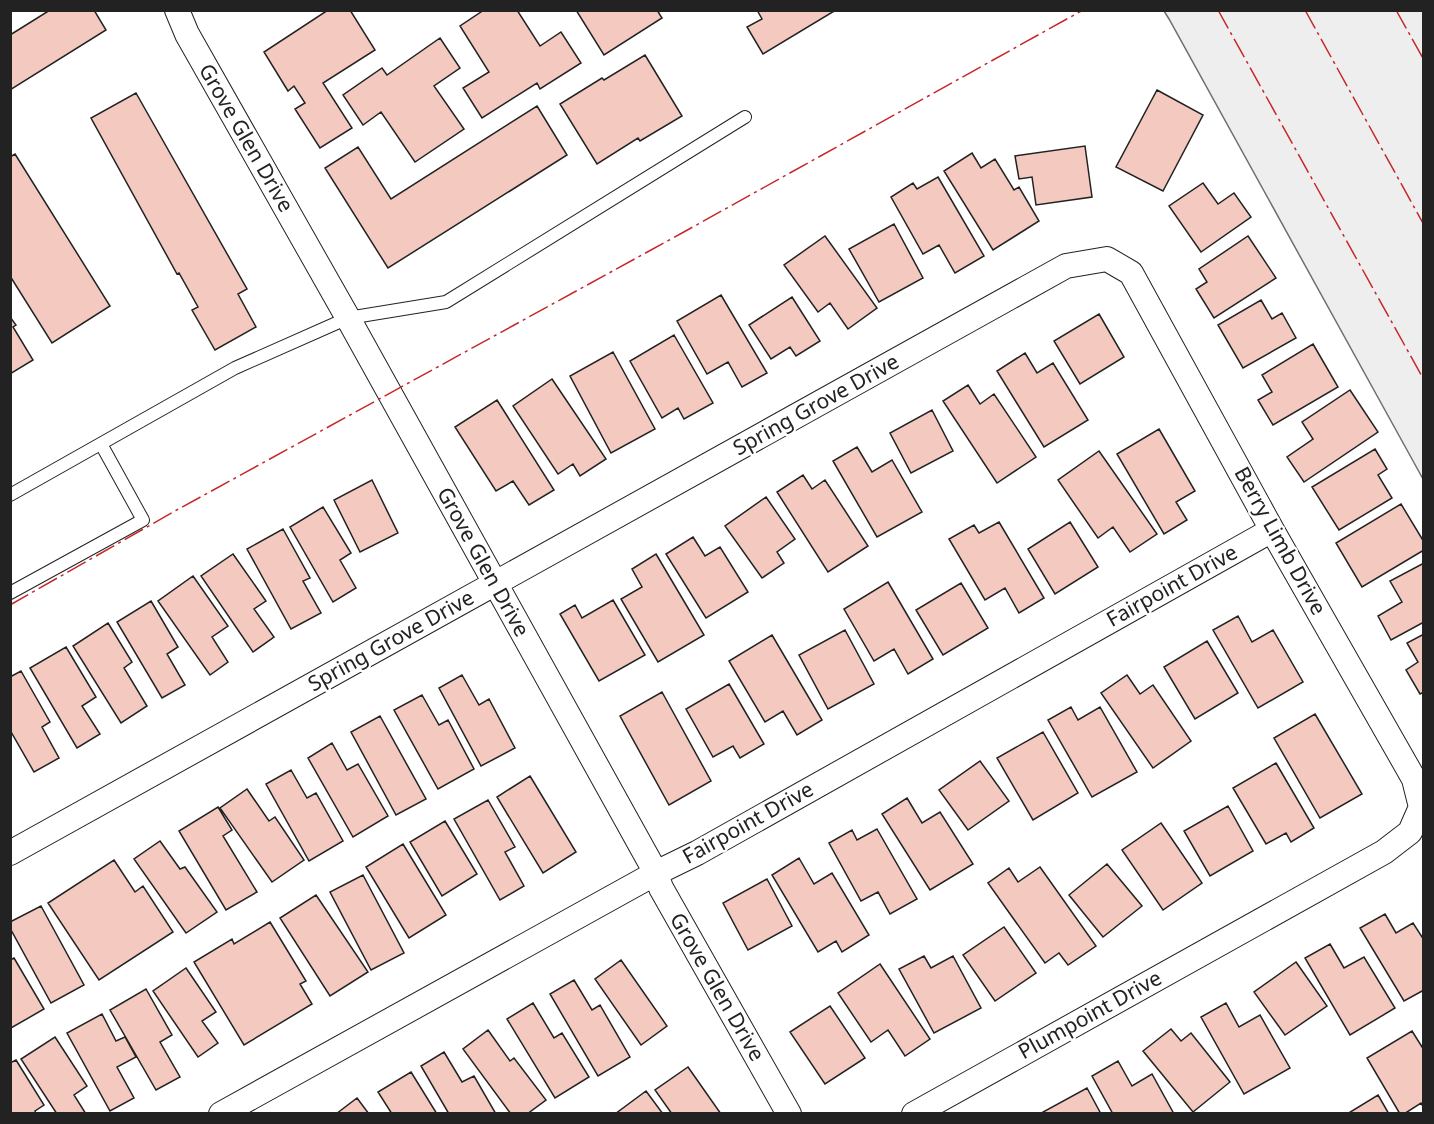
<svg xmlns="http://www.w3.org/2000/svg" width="1434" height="1124" font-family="'Noto Sans',sans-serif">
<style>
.green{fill:#eee;stroke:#6f6f6f;stroke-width:1.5}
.building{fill:#f3c9c0;stroke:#222;stroke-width:1.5}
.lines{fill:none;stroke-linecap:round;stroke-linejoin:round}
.lane-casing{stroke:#222;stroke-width:14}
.street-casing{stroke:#222;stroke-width:26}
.lane{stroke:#fff;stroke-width:12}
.street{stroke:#fff;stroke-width:24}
.power{stroke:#c62828;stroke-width:1.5;stroke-dasharray:21 4.5 3 4.5;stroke-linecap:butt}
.labels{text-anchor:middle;stroke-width:4.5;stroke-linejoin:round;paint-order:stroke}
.street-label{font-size:21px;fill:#222;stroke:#fff}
</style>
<rect width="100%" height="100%" fill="#fff"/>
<path class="green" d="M1164,11H1423V479L1169,19Z"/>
<path class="building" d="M50,10H94L106,30L10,90V35Z
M328,10H350L375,50L323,83L352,128L320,148L295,109L305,103L294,86L288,91L264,52Z
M484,10H517L540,46L561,32L581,63L540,89L537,83L482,118L463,88L489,72L460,26Z
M576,10H657L662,18L604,55Z
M757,10H836L763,54L747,27L762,19Z
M440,38L460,68L434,86L464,129L415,162L381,112L363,125L343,95L382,68L387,75Z
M645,55L682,116L640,141L638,138L597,164L560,104L602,78L604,80Z
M1157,90L1203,115L1163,191L1116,167Z
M136,93L247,289L238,294L256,327L215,350L192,310L198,307L179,273L177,274L91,118Z
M537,106L567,155L388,268L325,168L358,147L391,199Z
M1085,146L1092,197L1036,205L1032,177L1019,179L1015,156Z
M972,153L981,168L995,159L1014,190L1019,187L1039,221L993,250L944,171Z
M15,154L110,306L52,343L10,276V157Z
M938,177L984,256L955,273L939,245L923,254L891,197L913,183L917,189Z
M1203,183L1218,204L1234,193L1251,217L1201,252L1169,206Z
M894,224L923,278L879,302L849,249Z
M825,236L877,308L848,329L830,303L818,312L784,265Z
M1248,236L1276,278L1214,318L1196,289L1207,282L1199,269Z
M721,295L767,373L742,387L728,362L707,374L677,321Z
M792,297L820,341L796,356L790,347L771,359L749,325Z
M1261,300L1272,319L1282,313L1296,338L1243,368L1218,325Z
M1099,314L1124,357L1080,384L1054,341Z
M10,317L16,325L13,327L33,360L10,374Z
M674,335L713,403L684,419L678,408L662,418L630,361Z
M1313,344L1338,387L1273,425L1258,400L1272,392L1262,375Z
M613,352L655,429L611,453L570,376Z
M1025,353L1037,373L1053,363L1088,420L1044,447L997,371Z
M552,379L606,459L580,476L573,464L558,474L513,406Z
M968,385L980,404L994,394L1036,457L997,483L943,401Z
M1350,390L1378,432L1304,482L1287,457L1313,439L1302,422Z
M497,400L554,490L529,505L513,481L496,491L455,427Z
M932,410L953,451L911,473L890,433Z
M1159,429L1195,491L1176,502L1187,520L1164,534L1117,454Z
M857,447L872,472L892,460L922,512L877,537L833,461Z
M1375,449L1387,469L1378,475L1392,498L1339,530L1312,487Z
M1099,451L1157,534L1130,552L1113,527L1098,538L1058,480Z
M803,475L812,489L825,480L868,546L828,572L777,492Z
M372,480L398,533L360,552L334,500Z
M766,497L795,539L777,552L784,563L762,578L725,526Z
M1401,504L1424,542V550L1362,587L1336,543Z
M323,507L351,553L340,560L356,588L333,602L290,527Z
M999,522L1044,598L1019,613L1005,588L985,600L949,539L974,525L979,533Z
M1070,522L1098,567L1055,594L1028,549Z
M283,529L310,578L303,581L321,613L291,629L247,549Z
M693,537L705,556L720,547L748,592L706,618L666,554Z
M233,554L266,601L254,609L274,637L253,652L201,576Z
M656,554L704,635L658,662L621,599L642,587L632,569Z
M1424,563V622L1391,640L1378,616L1402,602L1390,581Z
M193,576L228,626L212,637L228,662L210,675L158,601Z
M888,582L933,659L908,674L894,649L874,661L844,609Z
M961,583L988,628L943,655L916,610Z
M613,600L645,655L599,681L560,614L575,605L582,618Z
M151,601L178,647L167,654L185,685L162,698L117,622Z
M1238,616L1252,642L1273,630L1303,682L1258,708L1213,630Z
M108,623L132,662L124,668L147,706L121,723L73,646Z
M845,630L874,684L828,709L799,655Z
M1424,634V692L1420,694L1406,670L1418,662L1407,643Z
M772,635L822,720L797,735L783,711L765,722L729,661Z
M1207,641L1238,693L1195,719L1164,667Z
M66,647L96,697L82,706L100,734L77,748L30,668Z
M21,671L50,722L42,727L59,758L34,772L10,730V677Z
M462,675L479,705L489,699L515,748L481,766L439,688Z
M1127,675L1140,694L1153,685L1191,741L1153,768L1101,693Z
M729,684L764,744L740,758L733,746L713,757L686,709Z
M662,692L711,781L669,805L620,716Z
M422,695L439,725L448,720L474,769L438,789L394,710Z
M1071,707L1078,720L1100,707L1137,772L1092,797L1048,720Z
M1315,714L1362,794L1320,818L1274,738Z
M380,716L426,799L396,815L351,732Z
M1043,732L1078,793L1033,820L997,758Z
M332,743L347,770L358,764L388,816L353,837L308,758Z
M980,761L1009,801L968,830L939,790Z
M1276,763L1314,828L1291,842L1286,833L1266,844L1233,788Z
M291,770L307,798L316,793L343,841L309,861L266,784Z
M530,776L576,852L543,873L497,797Z
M247,789L269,821L275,817L304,860L272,882L220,808Z
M907,798L922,823L940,812L973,864L930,890L882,814Z
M488,800L515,847L505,852L524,886L500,900L454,819Z
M1228,806L1253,851L1210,876L1184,831Z
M218,807L232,830L223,836L257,892L226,910L179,831Z
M445,821L477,874L442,896L410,842Z
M1161,823L1202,883L1163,910L1122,850Z
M877,829L917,899L890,914L878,892L861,901L829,843L852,830L857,840Z
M160,841L180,869L185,867L217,912L186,933L134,859Z
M403,844L446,915L409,938L366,867Z
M799,858L814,884L832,873L869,935L842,952L836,941L818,952L772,875Z
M114,860L135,892L143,886L173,932L99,980L48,903Z
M1107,864L1142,906L1103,937L1069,895Z
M1040,867L1096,946L1068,965L1059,953L1045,963L988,883L1009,868L1018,882Z
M363,875L404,953L371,970L330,892Z
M767,879L792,926L748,950L723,903Z
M316,895L368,972L330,996L280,918Z
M41,906L84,985L51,1003L10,928V922Z
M1385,914L1396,933L1413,923L1424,940V990L1404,1001L1360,928Z
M270,922L306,981L300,984L312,1004L244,1045L194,962L232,939L234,944Z
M1004,927L1036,973L995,1001L963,955Z
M1330,944L1344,968L1364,957L1395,1008L1350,1035L1305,958Z
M924,956L931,968L953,956L981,1008L934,1033L899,969Z
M14,958L44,1009L11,1028L10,960Z
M621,960L667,1026L641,1045L595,979Z
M1296,962L1327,1006L1285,1035L1254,992Z
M880,964L930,1039L905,1056L888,1030L871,1042L838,993Z
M186,968L216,1012L202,1021L218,1043L198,1057L153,991Z
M574,980L592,1010L600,1005L630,1057L598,1076L550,994Z
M146,989L172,1035L160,1042L180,1077L156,1090L110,1010Z
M533,1003L554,1038L562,1033L589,1077L555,1098L507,1019Z
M1226,1003L1239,1027L1260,1015L1290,1068L1244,1094L1201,1017Z
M830,1006L865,1058L825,1084L790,1032Z
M102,1014L116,1041L125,1037L136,1057L117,1067L134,1098L110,1111L67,1033Z
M1171,1029L1181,1041L1191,1033L1230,1082L1193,1112L1143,1051Z
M488,1030L510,1061L514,1058L546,1100L527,1114H511L463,1049Z
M1412,1031L1424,1050V1108L1421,1103L1404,1114H1400L1367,1058Z
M55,1037L87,1086L74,1095L86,1114H57L21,1059Z
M444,1052L462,1082L474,1076L496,1114H449L421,1066Z
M16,1060L44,1105L35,1111L36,1114H10V1063Z
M1118,1061L1132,1086L1152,1074L1174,1114H1113L1092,1076Z
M688,1067L721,1114H672L655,1090Z
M411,1072L437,1114H392L378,1092Z
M1087,1088L1101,1114H1044L1043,1112Z
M646,1091L663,1114H615Z
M1378,1095L1389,1114H1347Z
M357,1098L369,1114H336Z"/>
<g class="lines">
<defs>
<path id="lane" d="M10,495L235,368L348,318L446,302L745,117
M10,593L143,520L101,444"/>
<path id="street" d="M177,10L187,34L348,318L656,873L661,888L789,1114
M10,853L1066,266L1107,259L1131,273L1272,530L1414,779L1421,807L1410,832L1384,852L914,1114
M221,1114L656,873L697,853L1272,530"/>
</defs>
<use href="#lane" class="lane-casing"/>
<use href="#street" class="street-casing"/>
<use href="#lane" class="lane"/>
<use href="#street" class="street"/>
<path class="power" d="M1218,10L1424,380
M1305,10L1424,225
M1396,10L1424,60
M10,605L175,511L682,233L1083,10"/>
</g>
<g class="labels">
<g class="street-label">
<text transform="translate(246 138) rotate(60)" y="7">Grove Glen Drive</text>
<text transform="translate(816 405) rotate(-29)" y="7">Spring Grove Drive</text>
<text transform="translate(1280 541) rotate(61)" y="7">Berry Limb Drive</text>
<text transform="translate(483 562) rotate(61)" y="7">Grove Glen Drive</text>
<text transform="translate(1172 586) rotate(-29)" y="7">Fairpoint Drive</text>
<text transform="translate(391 641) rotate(-29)" y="7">Spring Grove Drive</text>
<text transform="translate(748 823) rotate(-29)" y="7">Fairpoint Drive</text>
<text transform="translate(717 987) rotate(60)" y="7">Grove Glen Drive</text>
<text transform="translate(1090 1015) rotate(-29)" y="7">Plumpoint Drive</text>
</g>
</g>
<rect width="1434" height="1124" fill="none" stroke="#222222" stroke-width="24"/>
</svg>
